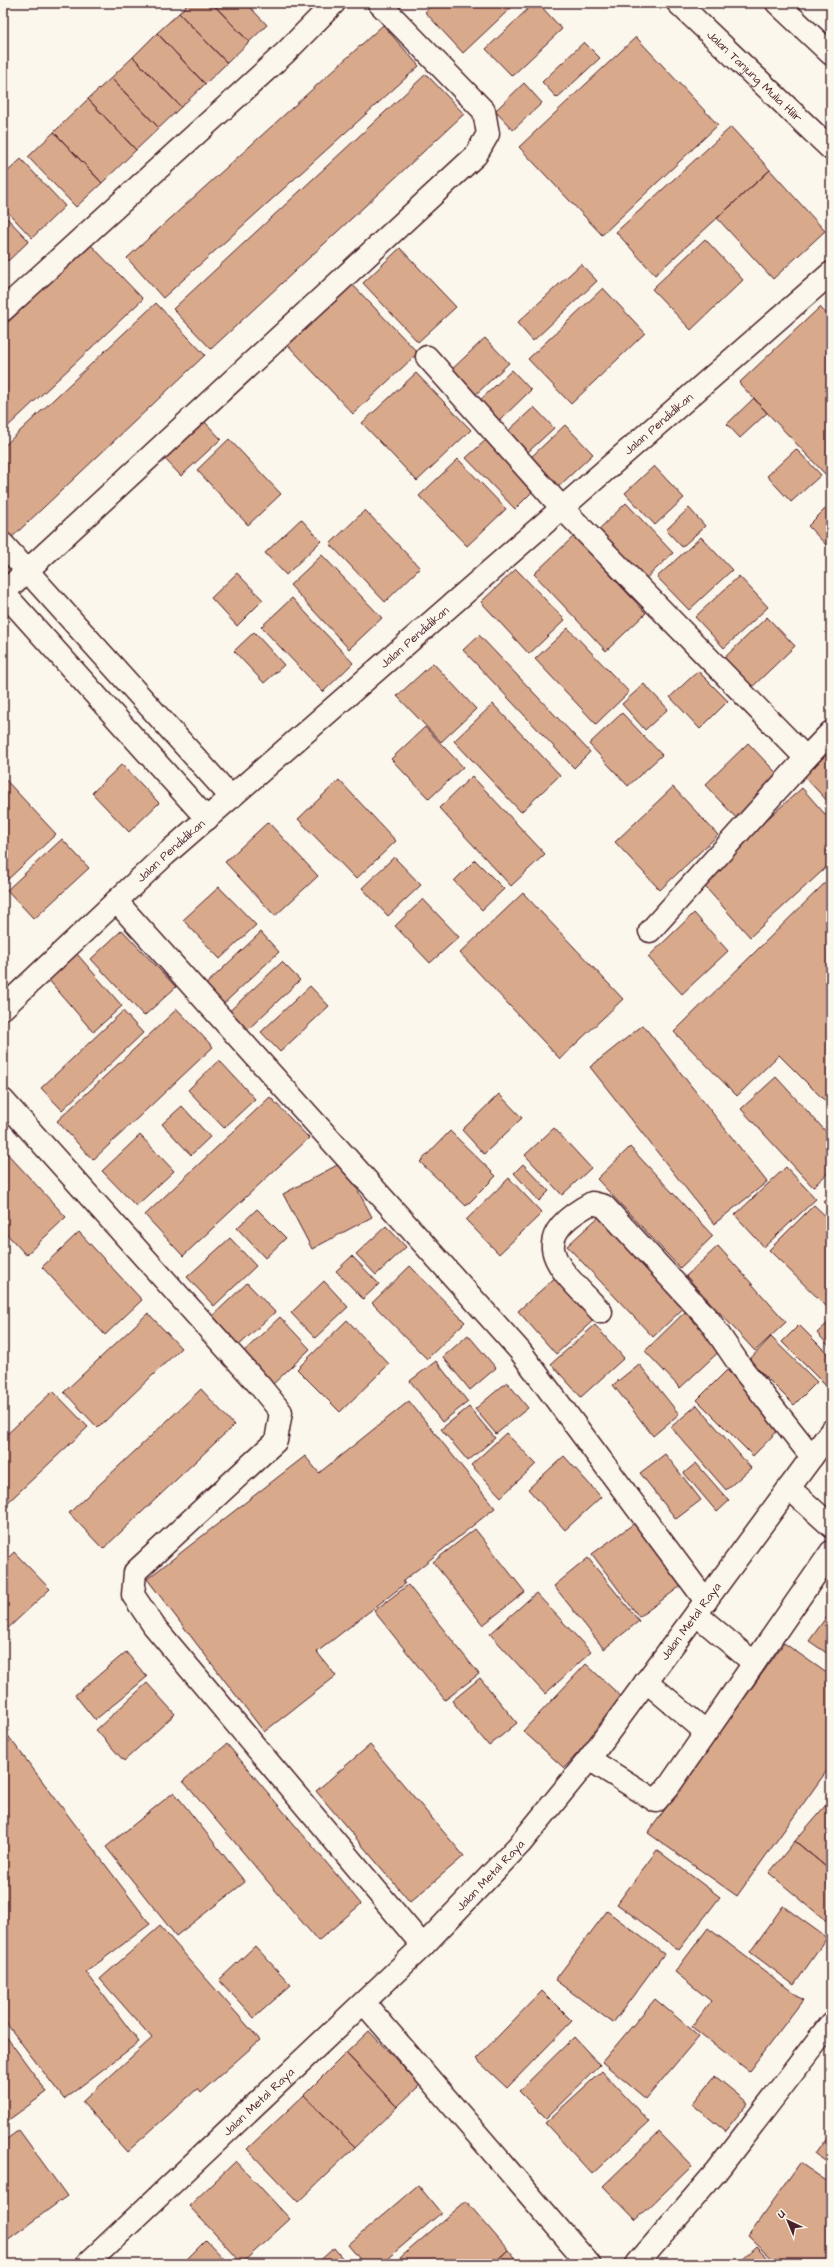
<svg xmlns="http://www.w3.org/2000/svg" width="834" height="2267" font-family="'Architects Daughter',sans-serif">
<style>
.building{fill:#d9a98c;stroke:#4a1f2b}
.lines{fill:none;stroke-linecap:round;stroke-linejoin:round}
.minor-casing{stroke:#4a1f2b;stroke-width:25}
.minor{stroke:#fbf7ec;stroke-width:22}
.labels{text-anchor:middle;stroke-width:4;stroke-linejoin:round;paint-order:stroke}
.street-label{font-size:12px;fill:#4a1f2b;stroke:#fbf7ec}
</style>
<rect width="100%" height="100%" fill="#fbf7ec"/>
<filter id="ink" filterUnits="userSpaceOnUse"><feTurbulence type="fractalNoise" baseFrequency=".025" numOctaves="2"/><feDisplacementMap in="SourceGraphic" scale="8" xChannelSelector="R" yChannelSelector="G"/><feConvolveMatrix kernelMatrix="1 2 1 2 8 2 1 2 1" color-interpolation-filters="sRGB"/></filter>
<g filter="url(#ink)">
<path class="building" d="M189,3H212L249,42L227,63L179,13Z
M212,3H246L267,25L249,42Z
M434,3H516L463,53L425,12Z
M534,3H538L562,29L512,76L486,49Z
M179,13L227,63L205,84L157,33Z
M383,25L419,66L163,298L127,258Z
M157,33L205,84L181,107L133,57Z
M636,37L718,125L602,235L519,147Z
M584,42L600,58L557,98L542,82Z
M133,57L181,107L159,128L111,78Z
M426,74L464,114L211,349L173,309Z
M111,78L159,128L136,150L88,99Z
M524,83L542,103L513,130L495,111Z
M88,99L136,150L102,183L54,132Z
M731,127L770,170L655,275L616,232Z
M54,132L102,183L76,207L28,157Z
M21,159L65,206L32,238L3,207V176Z
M770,170L825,231L773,279L717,218Z
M3,214L29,241L8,261L3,256Z
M705,239L743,280L691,330L652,289Z
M90,244L143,299L3,431V327Z
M400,248L456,307L418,342L363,283Z
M581,264L597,281L533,341L517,323Z
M348,280L418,353L353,414L284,341Z
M603,288L645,333L571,404L528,359Z
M156,303L205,355L8,541L3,536V447Z
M820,307L831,319V470L826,475L739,383Z
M485,338L509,363L472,398L448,373Z
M512,370L531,390L498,422L478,402Z
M416,373L471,430L417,481L362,423Z
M754,398L767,413L740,438L727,424Z
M534,407L554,428L527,453L507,432Z
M204,421L221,439L181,476L164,458Z
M565,425L593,454L556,489L528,460Z
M229,439L281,494L248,525L197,470Z
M487,439L535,489L515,509L466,458Z
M796,449L821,475L791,502L767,476Z
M458,459L506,509L467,546L419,496Z
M654,466L684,498L655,525L625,493Z
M626,503L673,553L641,583L594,534Z
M831,503V550L808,526Z
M689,508L705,526L682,547L666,530Z
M365,510L420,568L385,602L330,544Z
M301,519L321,541L286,575L265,553Z
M574,536L646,613L606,651L534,574Z
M701,537L732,570L689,610L657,577Z
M322,555L382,618L349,649L290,585Z
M516,569L565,620L529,654L481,602Z
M237,573L263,600L237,626L211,598Z
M739,576L768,607L724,648L695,617Z
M292,598L353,663L323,692L261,627Z
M767,617L795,646L748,691L720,662Z
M568,628L629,692L596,724L535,659Z
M254,632L284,665L264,683L234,651Z
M479,635L590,752L574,768L463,650Z
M433,663L476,709L441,742L397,696Z
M698,671L728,701L700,729L670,697Z
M644,684L668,709L645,730L622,704Z
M493,704L560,775L521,812L454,741Z
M622,713L662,755L628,786L589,744Z
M425,727L463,767L429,799L391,759Z
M748,743L783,780L739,821L705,785Z
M831,750V805L804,776Z
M122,764L159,803L129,832L92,793Z
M472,776L545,854L511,886L439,808Z
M3,777L56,834L3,884Z
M339,780L396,841L356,879L298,819Z
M673,787L718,835L660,890L615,842Z
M802,788L831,821V863L750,937L699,880Z
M268,822L318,876L275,916L225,862Z
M62,839L89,868L34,919L7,890Z
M394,857L421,885L388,916L362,888Z
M475,860L504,889L482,910L454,881Z
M831,877V1107L779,1055L737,1096L674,1032Z
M219,887L256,925L220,959L183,920Z
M523,893L623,999L560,1059L460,953Z
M423,899L459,937L430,963L395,926Z
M694,913L728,951L682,994L648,957Z
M122,930L176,987L144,1016L91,959Z
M261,932L279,952L219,1008L201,989Z
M77,954L122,1006L93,1032L48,979Z
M282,962L300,980L240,1037L222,1018Z
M310,986L329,1006L280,1052L261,1032Z
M177,1009L213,1047L93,1160L57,1121Z
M123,1011L143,1033L62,1110L41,1088Z
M643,1025L767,1182L714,1224L590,1067Z
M219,1060L255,1099L224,1128L188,1090Z
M776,1077L831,1137V1170L813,1187L741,1109Z
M499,1094L522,1118L484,1154L462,1130Z
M270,1097L309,1138L183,1256L145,1215Z
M182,1106L210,1137L191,1155L162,1124Z
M554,1128L591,1168L562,1195L525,1155Z
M450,1131L496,1176L466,1206L420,1162Z
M140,1135L174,1171L136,1206L102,1171Z
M630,1147L713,1236L680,1268L597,1179Z
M3,1149L66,1217L26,1255L3,1230Z
M343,1162L372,1217L312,1249L283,1194Z
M523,1164L549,1191L539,1201L514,1173Z
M786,1167L816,1199L764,1247L735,1215Z
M509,1178L542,1213L499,1254L466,1220Z
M831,1194V1210L823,1202Z
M814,1205L831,1221V1311L769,1250Z
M257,1209L286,1238L265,1258L237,1228Z
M605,1211L691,1301L653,1337L567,1246Z
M386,1226L406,1247L376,1275L356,1254Z
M79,1232L142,1300L105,1335L42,1267Z
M230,1238L256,1266L214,1306L187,1277Z
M718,1246L786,1322L755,1351L686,1276Z
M352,1256L379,1284L363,1299L336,1271Z
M410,1266L465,1322L427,1359L372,1303Z
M559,1274L597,1317L556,1354L518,1311Z
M324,1281L348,1307L315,1338L291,1313Z
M247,1283L275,1312L235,1349L208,1320Z
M688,1309L724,1347L680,1388L645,1351Z
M148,1313L181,1348L98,1428L64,1392Z
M280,1317L310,1349L270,1387L240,1355Z
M347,1320L389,1364L340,1412L297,1369Z
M831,1320V1348L817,1333Z
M595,1325L624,1358L581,1397L551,1364Z
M799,1325L831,1357V1385L828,1388L782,1342Z
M468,1335L496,1368L470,1390L443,1357Z
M771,1337L817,1382L794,1405L749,1360Z
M436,1361L468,1402L442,1422L410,1381Z
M639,1364L679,1414L653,1436L613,1385Z
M727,1370L782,1426L753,1456L697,1400Z
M507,1382L528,1408L496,1434L475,1409Z
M201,1389L234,1425L103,1549L69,1513Z
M53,1391L88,1427L3,1507V1438Z
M409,1401L495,1508L403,1581L405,1584L317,1652L336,1676L264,1732L147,1579L305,1456L319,1473Z
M697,1405L751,1468L726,1490L671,1427Z
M469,1407L495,1438L468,1461L441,1429Z
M506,1433L536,1464L501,1497L471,1465Z
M665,1454L701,1500L676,1519L640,1473Z
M564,1456L601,1497L565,1530L528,1489Z
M696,1463L729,1501L717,1512L684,1473Z
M643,1517L689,1580L639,1617L592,1554Z
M475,1529L525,1592L483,1625L433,1562Z
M14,1552L50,1589L3,1633V1563Z
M588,1558L639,1621L604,1649L554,1586Z
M408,1585L479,1674L445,1700L374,1611Z
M536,1593L591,1652L545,1694L490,1634Z
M830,1612L831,1613V1656L809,1641Z
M784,1643L831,1676V1765L737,1896L648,1833Z
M126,1652L147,1677L95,1720L75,1695Z
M586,1664L626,1701L564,1768L523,1731Z
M480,1678L517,1723L489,1746L452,1701Z
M147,1683L175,1714L124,1761L96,1730Z
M3,1729L150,1924L86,1972L139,2042L64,2099L3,2019Z
M227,1744L361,1904L318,1941L183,1781Z
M370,1745L464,1856L410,1902L316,1791Z
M174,1792L245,1882L176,1936L106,1847Z
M831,1799V1871L795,1841Z
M795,1841L831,1871V1925L769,1873Z
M657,1850L720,1897L679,1950L617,1904Z
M783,1906L827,1938L794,1985L750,1952Z
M607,1911L664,1954L613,2023L555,1980Z
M160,1926L260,2040L200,2093L197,2089L127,2152L82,2102L152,2038L100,1979Z
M708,1928L803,2000L749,2071L692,2027L711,2001L675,1972Z
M255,1946L291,1985L254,2018L219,1980Z
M542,1991L572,2021L507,2088L476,2059Z
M655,1999L699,2036L646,2099L602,2062Z
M369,2031L420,2085L397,2107L346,2053Z
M3,2032L47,2092L3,2124Z
M574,2037L600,2065L546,2118L519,2091Z
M346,2053L397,2107L355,2147L304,2095Z
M602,2071L649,2122L592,2174L545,2123Z
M715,2076L748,2103L725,2131L692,2104Z
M304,2095L355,2147L298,2202L247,2149Z
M19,2130L67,2196L3,2243V2142Z
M659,2132L692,2166L636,2220L603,2186Z
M831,2132V2165L815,2154Z
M236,2161L290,2219L242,2263L189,2206Z
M800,2163L831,2184V2264H778L748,2236Z
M418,2185L441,2213L381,2264H364L348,2245Z
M466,2201L508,2250L493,2264H393Z
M206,2240L229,2264H182Z
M756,2246L774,2264H737Z
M334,2248L347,2264H316Z
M508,2250L520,2264H493Z"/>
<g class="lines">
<defs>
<g id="minor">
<path id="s1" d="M678,3L831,149"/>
<path d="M777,3L831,54"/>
<path d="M3,310L286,52L334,3"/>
<path d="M427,357L562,508L806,758L831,732"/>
<path d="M3,544L231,797"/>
<path d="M3,592L207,819"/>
<path d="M3,593L476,155L488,134L484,111L379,3"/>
<path d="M116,901L520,1351L706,1601"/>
<path d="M650,931L806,758"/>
<path id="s2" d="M3,1008L165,855L831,273"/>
<path d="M3,1100L260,1386L281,1412L276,1441L135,1572L133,1595L154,1626L423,1946"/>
<path d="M601,1312C562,1270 520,1241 592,1203L604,1206L709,1320L741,1367L812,1457"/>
<path d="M789,1488L831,1526"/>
<path d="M696,1614L754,1663"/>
<path d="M646,1681L706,1732"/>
<path d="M589,1759L656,1801L669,1786L831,1552"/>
<path d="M364,2003L589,2264"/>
<path id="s3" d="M87,2264L423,1946L520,1844L589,1759L831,1431"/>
<path d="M637,2264L716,2172L831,2023"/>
</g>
</defs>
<use href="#minor" class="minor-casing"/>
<use href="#minor" class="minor"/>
</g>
</g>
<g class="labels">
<g class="street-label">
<text dy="4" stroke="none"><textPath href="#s1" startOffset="106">Jalan Tanjung Mulia Hilir</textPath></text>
<text dy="4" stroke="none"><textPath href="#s2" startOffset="878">Jalan Pendidikan</textPath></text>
<text dy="4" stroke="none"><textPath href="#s2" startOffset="554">Jalan Pendidikan</textPath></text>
<text dy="4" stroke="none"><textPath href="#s2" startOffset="230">Jalan Pendidikan</textPath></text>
<text dy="4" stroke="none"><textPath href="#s3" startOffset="884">Jalan Metal Raya</textPath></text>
<text dy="4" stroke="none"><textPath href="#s3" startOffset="560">Jalan Metal Raya</textPath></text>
<text dy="4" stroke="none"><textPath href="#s3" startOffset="236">Jalan Metal Raya</textPath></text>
</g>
</g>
<rect width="834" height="2267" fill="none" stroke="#fbf7ec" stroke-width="16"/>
<rect x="8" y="8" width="818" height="2251" fill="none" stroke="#4a1f2b" stroke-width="1.5" filter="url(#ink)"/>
<g transform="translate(788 2221) rotate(316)" stroke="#fbf7ec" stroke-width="3" paint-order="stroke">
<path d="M0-3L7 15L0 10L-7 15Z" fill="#4a1f2b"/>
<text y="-6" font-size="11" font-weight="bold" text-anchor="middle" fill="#4a1f2b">U</text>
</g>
</svg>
